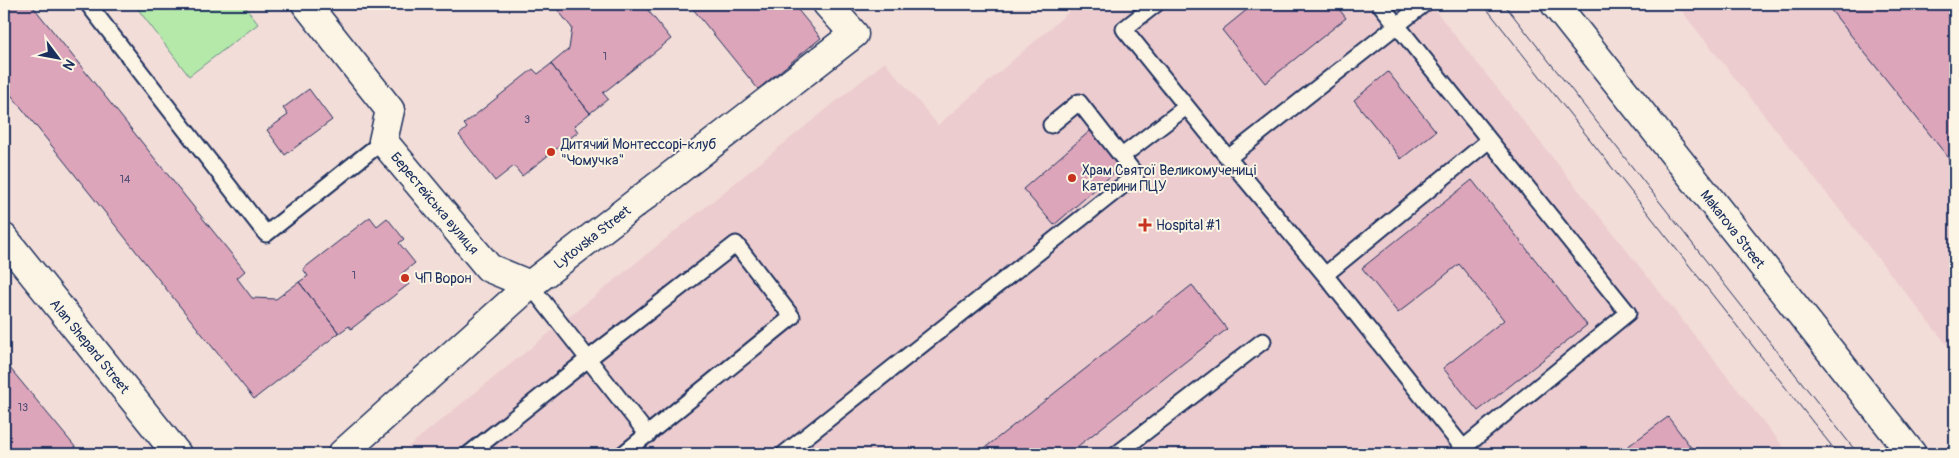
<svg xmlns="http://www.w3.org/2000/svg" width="1959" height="458" font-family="Pangolin,sans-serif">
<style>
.built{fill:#eccccf}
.green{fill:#b4e9aa;stroke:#688c84}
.building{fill:#dda5b9;stroke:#1b2f5e}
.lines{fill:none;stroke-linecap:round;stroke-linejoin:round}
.service-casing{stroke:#1b2f5e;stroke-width:19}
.minor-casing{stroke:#1b2f5e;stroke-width:31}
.secondary-casing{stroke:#1b2f5e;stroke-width:31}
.service{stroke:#fcf5e5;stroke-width:15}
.minor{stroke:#fcf5e5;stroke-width:28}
.secondary{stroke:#fcf5e5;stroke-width:28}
.tram{stroke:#1b2f5e;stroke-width:1}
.poi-dot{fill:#c8321e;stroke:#fcf5e5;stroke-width:2}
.labels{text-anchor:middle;stroke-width:4;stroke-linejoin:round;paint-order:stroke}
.number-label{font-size:11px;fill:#4c4c75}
.poi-label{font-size:14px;fill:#1b2f5e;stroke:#fcf5e5;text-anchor:start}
.street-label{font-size:14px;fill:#1b2f5e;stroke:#fcf5e5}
</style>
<rect width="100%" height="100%" fill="#f3ddd8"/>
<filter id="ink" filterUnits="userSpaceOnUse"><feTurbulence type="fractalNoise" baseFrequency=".02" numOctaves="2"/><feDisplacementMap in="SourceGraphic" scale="10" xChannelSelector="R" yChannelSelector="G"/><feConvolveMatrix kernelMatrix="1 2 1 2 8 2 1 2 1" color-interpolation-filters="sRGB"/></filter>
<g filter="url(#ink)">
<path class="built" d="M1078,4H1430L1789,454H399L885,62L938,125Z
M1676,4H1955V355Z"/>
<path class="green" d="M134,4H243L258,24L189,76Z"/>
<path class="building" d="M4,4H31L245,271L237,278L252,298L276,299L299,282L339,333L254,399L4,86Z
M553,4H643L671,39L603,93L608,99L590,113L551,64L569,49L572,28Z
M689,4H793L821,38L758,89Z
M1254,4H1335L1346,18L1265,83L1222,30Z
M1826,4H1955V166Z
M551,64L590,113L574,126L578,132L522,176L514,166L495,181L459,135L467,128L464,124L533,69L538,74Z
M1388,72L1436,131L1401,159L1354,100Z
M309,89L332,120L285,155L267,130L288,115L283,108Z
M1090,131L1121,167L1054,225L1023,189Z
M1472,180L1587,325L1478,411L1443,368L1504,320L1459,264L1398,313L1362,268Z
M370,217L377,226L387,218L404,239L399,243L415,263L401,274L409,284L351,329L349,326L339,333L299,282L308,276L303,269Z
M1192,285L1227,329L1068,454H977Z
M4,361L81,454H4Z
M1668,417L1696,454H1632L1627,447Z"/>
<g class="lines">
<defs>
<path id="service" d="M88,4L266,234L383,141
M1156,4L1124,29L1228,158L1325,275L1468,454
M1380,4L1628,313L1456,454
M1122,156L1186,107
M1228,158L1424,4
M1325,275L1488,141
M530,285L648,435
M469,454L588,359L736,244L792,317L623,454
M784,454L1136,175L1079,102L1051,125
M1117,454L1263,341"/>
<path id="minor" d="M306,4L390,110L383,141L489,268L530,285
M4,238L177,454
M342,454L530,285L854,34L827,4"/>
<path id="secondary" d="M1555,4L1912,454"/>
</defs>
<use href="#service" class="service-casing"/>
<use href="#minor" class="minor-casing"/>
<use href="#secondary" class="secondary-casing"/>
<use href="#service" class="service"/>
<use href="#minor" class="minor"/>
<use href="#secondary" class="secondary"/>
<path class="tram" d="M1483,4L1838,454
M1504,4L1858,454"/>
</g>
</g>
<g class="poi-dot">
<circle cx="551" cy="152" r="5"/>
<circle cx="1072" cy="178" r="5"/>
<path d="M1142.5 217.5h5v5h5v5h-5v5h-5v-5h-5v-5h5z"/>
<circle cx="405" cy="278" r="5"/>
</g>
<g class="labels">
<g class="number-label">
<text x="605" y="60">1</text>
<text x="527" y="123">3</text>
<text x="125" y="183">14</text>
<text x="354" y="279">1</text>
<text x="23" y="411">13</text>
</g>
<g class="poi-label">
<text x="561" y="149">Дитячий Монтессорі-клуб<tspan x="561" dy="16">"Чомучка"</tspan></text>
<text x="1082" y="175">Храм Святої Великомучениці<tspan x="1082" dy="16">Катерини ПЦУ</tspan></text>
<text x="1156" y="230">Hospital #1</text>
<text x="415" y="283">ЧП Ворон</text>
</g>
<g class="street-label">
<text transform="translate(435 203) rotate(50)" y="5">Берестейська вулиця</text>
<text transform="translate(1733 229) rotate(52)" y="5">Makarova Street</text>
<text transform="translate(592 237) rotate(-38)" y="5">Lytovska Street</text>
<text transform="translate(90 346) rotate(51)" y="5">Alan Shepard Street</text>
</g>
</g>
<rect width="1959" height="458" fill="none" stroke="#fcf5e5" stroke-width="20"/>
<rect x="10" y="10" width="1939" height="438" fill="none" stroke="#1b2f5e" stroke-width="2" filter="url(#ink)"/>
<g transform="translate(58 58) rotate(122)" stroke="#fcf5e5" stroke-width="4" paint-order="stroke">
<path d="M0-4L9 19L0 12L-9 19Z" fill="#1b2f5e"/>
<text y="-8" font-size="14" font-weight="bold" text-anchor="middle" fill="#1b2f5e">N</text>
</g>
</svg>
